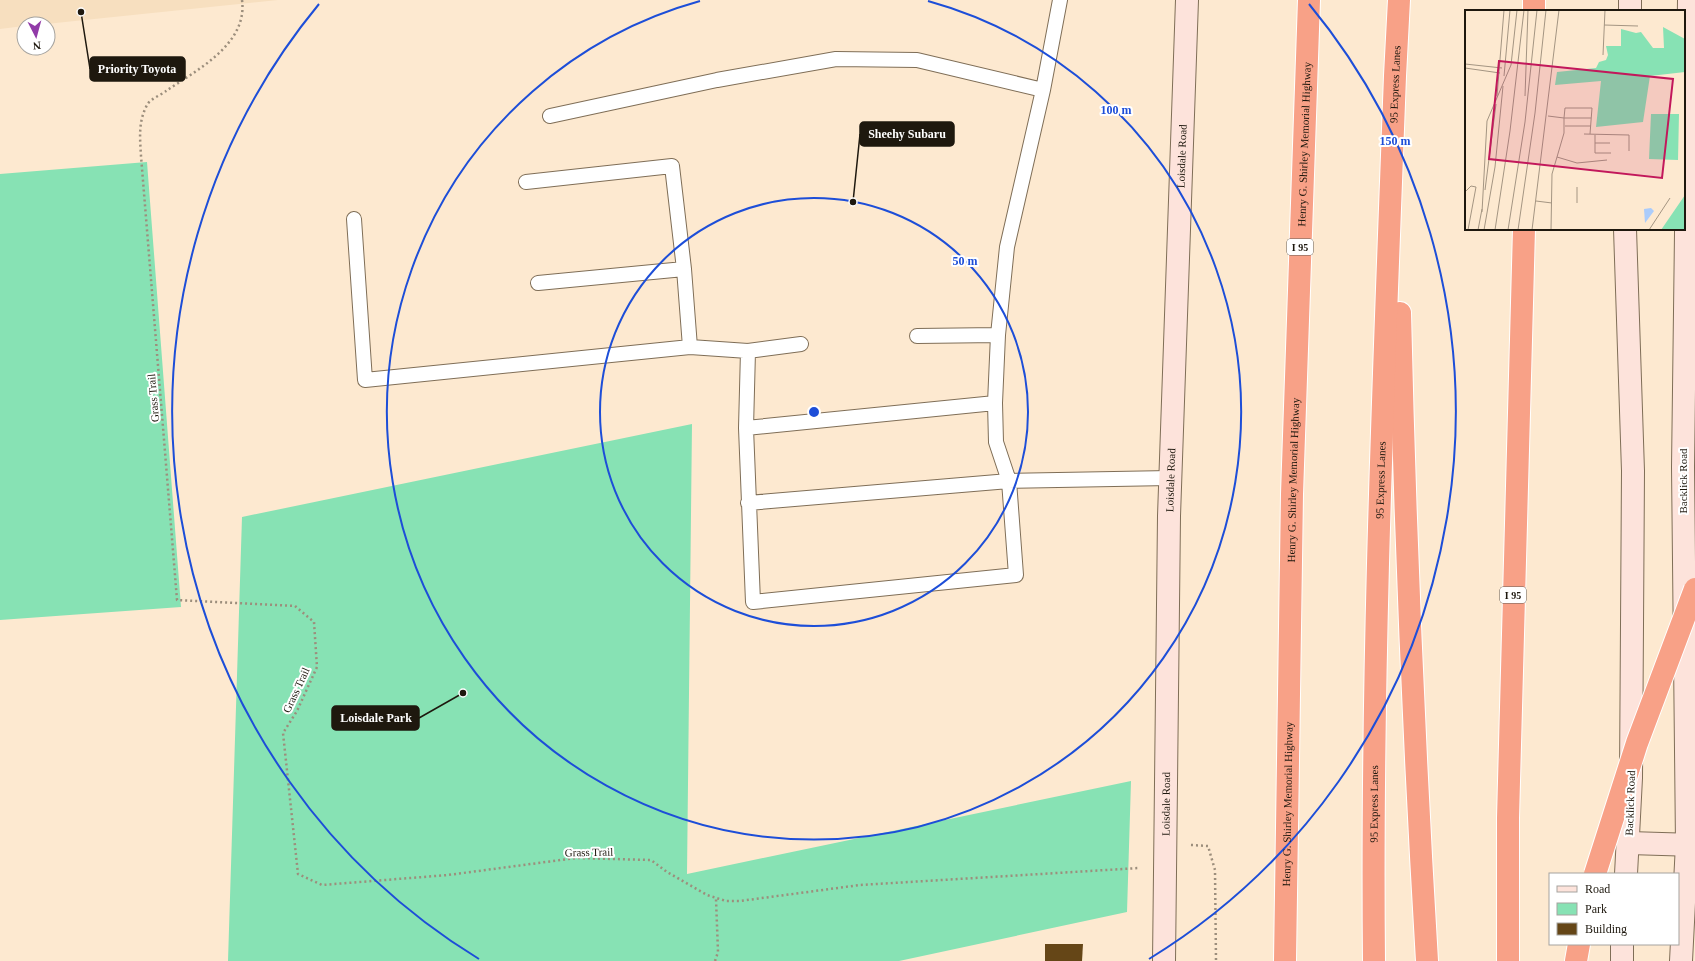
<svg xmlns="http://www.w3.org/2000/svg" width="1695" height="961" font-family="Georgia,serif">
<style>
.built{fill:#f7dfbf}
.green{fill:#87e2b4}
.building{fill:#654617}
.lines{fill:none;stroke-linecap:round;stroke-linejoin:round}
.lane-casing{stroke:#7f6e57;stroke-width:16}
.secondary-casing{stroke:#7f6e57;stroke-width:24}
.highway-casing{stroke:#fff;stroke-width:24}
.path{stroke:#9c8e7c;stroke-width:2.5;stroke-dasharray:2 3;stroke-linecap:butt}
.lane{stroke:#fff;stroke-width:14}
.secondary{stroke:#fde3db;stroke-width:22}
.highway{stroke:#f8a187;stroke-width:22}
.highway-bridge-casing{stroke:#fff;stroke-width:24;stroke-linecap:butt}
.highway-bridge{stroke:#f8a187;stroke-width:22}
.ring{fill:none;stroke:#1d4ed8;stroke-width:2}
.labels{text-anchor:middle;stroke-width:4;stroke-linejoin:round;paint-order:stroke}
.shield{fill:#fff;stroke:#625d56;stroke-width:1}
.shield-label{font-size:10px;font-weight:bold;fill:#1e180e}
.street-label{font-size:11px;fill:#1e180e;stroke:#fff}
.inset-road{fill:none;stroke:#a49582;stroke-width:1}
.view{fill:#c2185b;fill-opacity:0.15;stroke:#c2185b;stroke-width:2}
.inset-edge{fill:none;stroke:#1e180e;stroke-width:2}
.centre{fill:#1d4ed8;stroke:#fff;stroke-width:2}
.ring-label{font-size:12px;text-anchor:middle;font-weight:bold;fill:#1d4ed8;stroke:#fff;stroke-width:4;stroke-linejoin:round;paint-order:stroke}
.leader{fill:none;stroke:#1e180e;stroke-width:1.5}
.callout-dot{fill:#1e180e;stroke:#fff;stroke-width:1.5}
.callout{fill:#1e180e;stroke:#1e180e;stroke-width:1.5}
.callout-label{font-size:12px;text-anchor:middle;font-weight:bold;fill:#fff}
</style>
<rect width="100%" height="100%" fill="#fde9d0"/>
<path class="built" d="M0,0H278L46,24H24V26L0,29Z"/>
<path class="green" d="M147,162L181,607L0,620V174Z
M692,424L687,874L1131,781L1127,912L899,961H228L242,517Z"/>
<path class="building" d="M1045,944H1083L1082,961H1045Z"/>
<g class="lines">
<defs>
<path id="lane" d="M1043,90L1060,0
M550,116L717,80L836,59L917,60L1043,90L1007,247L998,335L995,403L996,442L1009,481L748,503
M526,182L672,166L684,269L690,347
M354,219L365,380L690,347L748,351L801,344
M538,283L684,269
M917,336L998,335
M748,351L746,428L753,602L1016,575L1009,481L1170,478
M746,428L995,403"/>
<g id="secondary">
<path d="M1630,11V0"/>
<path d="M1625,229L1633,471L1631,778L1626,874"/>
<path d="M1629,843L1695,845"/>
<path id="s1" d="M1164,961L1169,516L1187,0"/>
<path d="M1622,961V944"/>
<path d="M1681,961L1687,844L1683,467L1689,0"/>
</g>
<g id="highway">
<path d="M1534,11V0"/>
<path d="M1400,313C1405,529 1414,745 1427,961"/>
<path id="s2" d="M1285,961L1292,494L1309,0"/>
<path id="s3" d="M1374,961C1371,666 1384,371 1395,76L1399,0"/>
<path d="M1508,961V818L1524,229"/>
<path d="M1576,961L1579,944"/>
</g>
</defs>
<use href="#lane" class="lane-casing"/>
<use href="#secondary" class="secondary-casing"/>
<use href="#highway" class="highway-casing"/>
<path class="path" d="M242,0C248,44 197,70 166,91C161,95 150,99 147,105C138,122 140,138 141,156L177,600L295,606L314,622L317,667L297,711L283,733L298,874L322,885L448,875L576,858L651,860L667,872L707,895L726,901H740L860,885L1139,868
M1191,845L1208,846L1215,870L1216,961
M715,961L718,952L716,899"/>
<use href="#lane" class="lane"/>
<use href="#secondary" class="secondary"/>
<use href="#highway" class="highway"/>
<defs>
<path id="highway-bridge" d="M1595,874L1637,743L1695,589"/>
</defs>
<use href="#highway-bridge" class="highway-bridge-casing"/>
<use href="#highway-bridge" class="highway-bridge"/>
</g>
<g class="ring">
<circle cx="814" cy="412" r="214"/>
<path d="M928 1A427 427 0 1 1 700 1"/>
<path d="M479 959A641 641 0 0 1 319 4M1309 4A641 641 0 0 1 1149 959"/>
</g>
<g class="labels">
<g class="shield">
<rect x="1287" y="239" width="26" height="16" rx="3"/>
<rect x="1500" y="587" width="26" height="16" rx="3"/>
</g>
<g class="shield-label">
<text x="1300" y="251">I 95</text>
<text x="1513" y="599">I 95</text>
</g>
<g class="street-label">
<text dy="4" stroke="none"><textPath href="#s3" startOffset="877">95 Express Lanes</textPath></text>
<text dy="4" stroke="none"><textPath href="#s2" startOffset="817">Henry G. Shirley Memorial Highway</textPath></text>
<text dy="4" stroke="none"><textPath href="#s1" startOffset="805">Loisdale Road</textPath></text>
<text transform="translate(153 398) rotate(-95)" y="4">Grass Trail</text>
<text dy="4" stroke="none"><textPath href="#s1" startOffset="481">Loisdale Road</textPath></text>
<text dy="4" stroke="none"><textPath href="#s2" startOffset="481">Henry G. Shirley Memorial Highway</textPath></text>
<text dy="4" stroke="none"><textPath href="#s3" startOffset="481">95 Express Lanes</textPath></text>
<text transform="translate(1683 481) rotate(-90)" y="4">Backlick Road</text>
<text transform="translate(296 690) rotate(-65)" y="4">Grass Trail</text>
<text transform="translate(1630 803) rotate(-88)" y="4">Backlick Road</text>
<text dy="4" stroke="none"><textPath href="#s1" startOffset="157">Loisdale Road</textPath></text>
<text dy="4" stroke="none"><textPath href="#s2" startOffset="157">Henry G. Shirley Memorial Highway</textPath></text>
<text dy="4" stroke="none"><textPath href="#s3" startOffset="157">95 Express Lanes</textPath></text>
<text transform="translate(589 852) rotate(-1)" y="4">Grass Trail</text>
</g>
</g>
<g transform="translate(1465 10)">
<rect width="220" height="220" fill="#fde9d0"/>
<path d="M198,17L220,29V62L185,66L178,112L131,117L136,71L90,75L92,62L131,58L134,52L141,50L143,45L141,36H156V19L171,23L176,22L188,38H199ZM186,104H214L213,150L184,149ZM220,185V220H196Z" fill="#87e2b4"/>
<path d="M179,199L186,198L189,201L180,213Z" fill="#abccfb"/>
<path class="inset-road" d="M139,15L173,16M138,45L140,0M0,54L37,58M0,58L35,63M39,66L45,0M32,86L39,0M60,86L63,0M83,106L99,108L100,98H127L125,124M126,108H99V123L92,147L112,153L142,150M100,116H126M119,124L164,125V141M130,125V143H146M130,133H145M20,180L31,94M0,182L6,176L11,177L3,220M71,191L87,193M112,193V177M17,202L22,111L46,55L52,0M13,220L17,199M19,220L30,157L38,76M30,220L45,121L59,0M43,220L60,112L72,0M53,220L70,103L81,0M67,220L94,0M86,220L87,164L92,147M184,220L205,188"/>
<path class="view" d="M34,51L208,69L197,168L24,149Z"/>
<rect width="220" height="220" class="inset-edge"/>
</g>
<circle cx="814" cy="412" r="6" class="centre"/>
<g class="ring-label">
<text x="1116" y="114">100 m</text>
<text x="1395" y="145">150 m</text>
<text x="965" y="265">50 m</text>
</g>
<path class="leader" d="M81 12L90 69M853 202L860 134M463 693L419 718"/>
<g class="callout-dot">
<circle cx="81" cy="12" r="4"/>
<circle cx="853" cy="202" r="4"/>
<circle cx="463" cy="693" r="4"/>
</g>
<g class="callout">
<rect x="90" y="57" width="95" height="24" rx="4"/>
<rect x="860" y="122" width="94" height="24" rx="4"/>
<rect x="332" y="706" width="87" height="24" rx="4"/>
</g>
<g class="callout-label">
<text x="137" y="73">Priority Toyota</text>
<text x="907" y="138">Sheehy Subaru</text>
<text x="376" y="722">Loisdale Park</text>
</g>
<rect x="1549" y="873" width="130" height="72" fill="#ffffff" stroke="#a5a39f"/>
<rect x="1557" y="886" width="20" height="6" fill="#fde3db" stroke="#a5a39f"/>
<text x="1585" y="893" font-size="12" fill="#1e180e">Road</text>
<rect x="1557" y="903" width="20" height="12" fill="#87e2b4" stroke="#a5a39f"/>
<text x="1585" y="913" font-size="12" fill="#1e180e">Park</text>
<rect x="1557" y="923" width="20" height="12" fill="#654617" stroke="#a5a39f"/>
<text x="1585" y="933" font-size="12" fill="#1e180e">Building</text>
<g transform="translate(36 36) rotate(174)"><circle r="19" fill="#ffffff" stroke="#a5a39f"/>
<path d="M0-3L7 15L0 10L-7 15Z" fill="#913ba8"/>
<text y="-6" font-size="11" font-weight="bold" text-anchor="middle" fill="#1e180e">N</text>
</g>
</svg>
